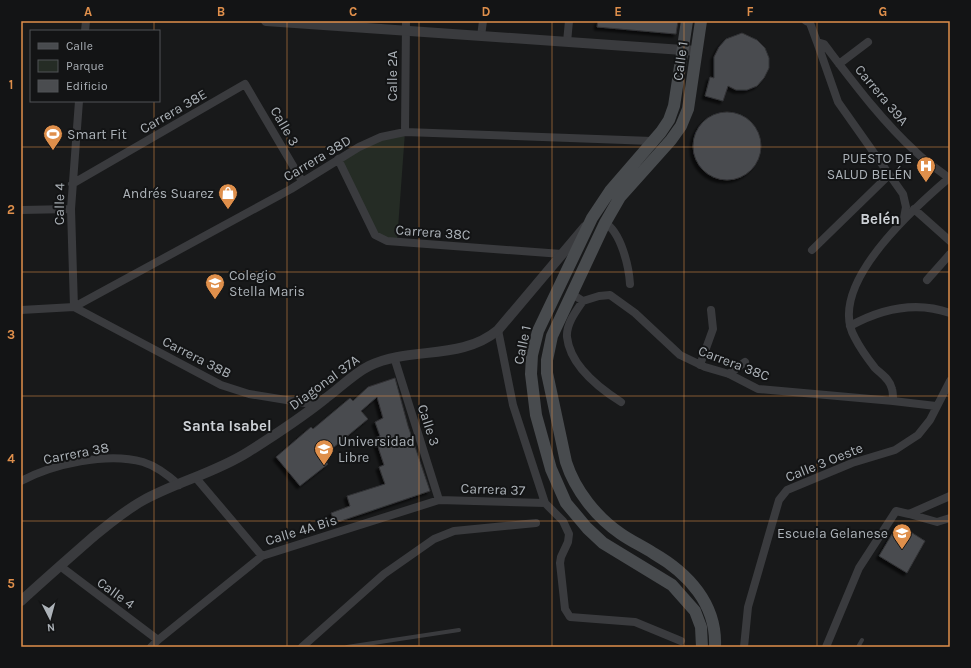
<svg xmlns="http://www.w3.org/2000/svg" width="971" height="668" font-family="Karla,sans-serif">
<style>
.green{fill:#252c25}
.building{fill:#4a4c4f;stroke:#323336;filter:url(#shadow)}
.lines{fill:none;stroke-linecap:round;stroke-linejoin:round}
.service{stroke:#3a3b3e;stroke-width:4}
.minor{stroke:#3a3b3e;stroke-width:8}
.tertiary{stroke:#3a3b3e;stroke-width:10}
.secondary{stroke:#484b4e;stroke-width:12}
.grid{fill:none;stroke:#df8f4b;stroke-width:1;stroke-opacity:0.55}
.labels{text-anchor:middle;stroke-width:4;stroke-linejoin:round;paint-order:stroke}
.street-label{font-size:14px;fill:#acb2b8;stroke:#131415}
.poi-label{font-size:14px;fill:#acb2b8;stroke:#131415;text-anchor:start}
.neighbourhood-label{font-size:15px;font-weight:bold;fill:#ccd0d5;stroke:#131415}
.neatline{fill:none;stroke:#df8f4b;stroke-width:1.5}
.grid-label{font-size:13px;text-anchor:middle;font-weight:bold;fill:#df8f4b}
</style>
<defs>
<filter id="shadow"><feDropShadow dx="-3" dy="3" stdDeviation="1" flood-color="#0009"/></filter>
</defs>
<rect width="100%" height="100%" fill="#18191a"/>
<path class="green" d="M405,132L397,242L375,235L338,159L359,147Z"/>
<path class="building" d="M598,21H678L676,34L597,27Z
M742,33L757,40L765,48L769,58V68L764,78L757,86L747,90H736L728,86L723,101L705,96L710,77L714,78V57L719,47L726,39Z
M693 146a34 34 0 1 1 68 0a34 34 0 1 1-68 0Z
M395,378L408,426L430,491L335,523L331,513L350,506L347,496L385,484L379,467L384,465L375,438L380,436L375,422L383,418L377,397L361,411L368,419L322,457L328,464L300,486L276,457L311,427L313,429L350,398L353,401L368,387Z
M898,524L925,541L907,573L879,556Z"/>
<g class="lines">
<path class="service" d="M347,647L459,630
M858,647L862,640"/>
<path class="minor" d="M806,21L810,23L817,42L824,44C853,82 881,120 916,152C926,162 939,170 950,179
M85,31L86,21
M481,36L483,21
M567,42L569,21
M817,42L838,102L903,194L906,207L904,218
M839,64L868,42
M405,132L406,21
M338,159L375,235L387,241L562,254
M72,184L245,84L302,181
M914,209L950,241
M21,210L71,209
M605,223C621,232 629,267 630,284
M812,250L889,175
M927,280L950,254
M572,294L583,301L599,296L610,295L635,313L680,355L705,367L729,374L758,389L893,401L936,406
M583,301C576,311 566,324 567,337C570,365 599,388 621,402
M74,307L221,385L249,394L317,405
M74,307L71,209L79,101
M21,310L74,307L291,189L359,147L381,137L405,132L652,141
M850,326C881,309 916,301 950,313
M498,330L513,405L545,503L563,521L569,534L568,542L561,557L560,563L565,609L570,617L635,622L681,641
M394,357L439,500
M700,365L713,329L711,310
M729,374L745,362
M893,401C893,397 893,392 892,389C890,379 881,374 875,368C868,359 860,348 855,338C825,286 915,207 949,178
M196,478L262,556
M21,481C53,464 107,452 143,462C156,466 168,475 179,485
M909,514L937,522L950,518
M60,566L158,640
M151,647L158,640L262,556L439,500L545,503
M302,647L384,574L434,539L454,531L536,523
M744,647L748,607L779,500L787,490L852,463L895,450L918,435L930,420L950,381
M826,647L859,568L896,511L909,514L950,496"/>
<path class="tertiary" d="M266,21L697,51
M21,601C45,579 69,558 93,537C109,524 124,511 142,501C176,482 215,473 248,452C275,435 301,418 326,398C340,388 353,374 369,366C410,346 461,361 498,330L585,227"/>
<path class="secondary" d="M687,21L674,106L669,120L661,132L610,191L592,218L538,331L532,355L531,374L536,415L551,469L566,503L587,528L603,543L672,585L695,611L701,627L702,647
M701,21L688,109L681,126L671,140L620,197L605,223L552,336L547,360V373L566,462C575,490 596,517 621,534C631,541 642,546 653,553C688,573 717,604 715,647"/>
</g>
<path class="grid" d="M154,21V31M287,21V647M419,21V647M552,21V647M684,21V647M817,21V647M154,101V647M21,147H950M21,272H950M21,396H950M21,521H950"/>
<defs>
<symbol id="stadium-pin" viewBox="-11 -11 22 30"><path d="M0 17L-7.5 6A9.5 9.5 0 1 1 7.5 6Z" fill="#df8f4b" stroke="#131415"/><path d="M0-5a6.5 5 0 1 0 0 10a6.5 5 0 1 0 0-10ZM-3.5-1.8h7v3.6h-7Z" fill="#fff"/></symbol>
<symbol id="hospital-pin" viewBox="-11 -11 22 30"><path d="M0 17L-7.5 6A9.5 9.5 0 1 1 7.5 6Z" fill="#df8f4b" stroke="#131415"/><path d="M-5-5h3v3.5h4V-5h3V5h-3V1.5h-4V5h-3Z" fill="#fff"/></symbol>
<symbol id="shop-pin" viewBox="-11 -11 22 30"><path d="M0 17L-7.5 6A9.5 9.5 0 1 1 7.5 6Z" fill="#df8f4b" stroke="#131415"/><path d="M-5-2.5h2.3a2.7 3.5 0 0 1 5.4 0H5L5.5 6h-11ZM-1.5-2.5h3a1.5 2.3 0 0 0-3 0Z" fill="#fff"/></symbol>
<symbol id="school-pin" viewBox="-11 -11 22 30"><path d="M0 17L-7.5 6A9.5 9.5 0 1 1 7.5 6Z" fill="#df8f4b" stroke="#131415"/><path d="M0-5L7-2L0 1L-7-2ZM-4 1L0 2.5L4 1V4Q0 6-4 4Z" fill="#fff"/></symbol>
<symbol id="university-pin" viewBox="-11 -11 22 30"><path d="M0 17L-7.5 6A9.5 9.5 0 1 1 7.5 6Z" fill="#df8f4b" stroke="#131415"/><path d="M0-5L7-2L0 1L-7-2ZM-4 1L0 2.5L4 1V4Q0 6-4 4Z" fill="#fff"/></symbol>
</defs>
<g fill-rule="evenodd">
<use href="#stadium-pin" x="42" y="123" width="22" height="30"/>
<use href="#hospital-pin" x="915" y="155" width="22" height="30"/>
<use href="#shop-pin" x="217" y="182" width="22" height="30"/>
<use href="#school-pin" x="204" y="272" width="22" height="30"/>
<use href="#university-pin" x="313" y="438" width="22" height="30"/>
<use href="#school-pin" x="891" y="522" width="22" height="30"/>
</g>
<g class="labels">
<g class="street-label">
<text transform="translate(680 61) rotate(-82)" y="5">Calle 1</text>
<text transform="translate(392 76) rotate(-90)" y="5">Calle 2A</text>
<text transform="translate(882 95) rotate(50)" y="5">Carrera 39A</text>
<text transform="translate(173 111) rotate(-30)" y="5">Carrera 38E</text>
<text transform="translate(285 126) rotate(60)" y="5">Calle 3</text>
<text transform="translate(317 158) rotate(-31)" y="5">Carrera 38D</text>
<text transform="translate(59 204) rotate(-89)" y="5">Calle 4</text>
<text transform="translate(433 232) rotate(4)" y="5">Carrera 38C</text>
<text transform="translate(522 345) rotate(-78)" y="5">Calle 1</text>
<text transform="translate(197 357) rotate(27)" y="5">Carrera 38B</text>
<text transform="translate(734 363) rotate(21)" y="5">Carrera 38C</text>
<text transform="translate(324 382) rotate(-36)" y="5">Diagonal 37A</text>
<text transform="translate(429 425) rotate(72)" y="5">Calle 3</text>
<text transform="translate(76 453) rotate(-11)" y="5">Carrera 38</text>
<text transform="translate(824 462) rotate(-22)" y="5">Calle 3 Oeste</text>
<text transform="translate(493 489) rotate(2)" y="5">Carrera 37</text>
<text transform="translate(301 530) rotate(-17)" y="5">Calle 4A Bis</text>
<text transform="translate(116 593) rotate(36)" y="5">Calle 4</text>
</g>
<g class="poi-label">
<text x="67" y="139">Smart Fit</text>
<text x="912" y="163" text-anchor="end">PUESTO DE<tspan x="912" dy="16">SALUD BELÉN</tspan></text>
<text x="214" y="198" text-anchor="end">Andrés Suarez</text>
<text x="229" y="280">Colegio<tspan x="229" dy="16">Stella Maris</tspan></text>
<text x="338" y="446">Universidad<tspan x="338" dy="16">Libre</tspan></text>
<text x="888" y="538" text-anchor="end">Escuela Gelanese</text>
</g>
<g class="neighbourhood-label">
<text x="880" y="224">Belén</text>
<text x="227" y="431">Santa Isabel</text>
</g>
</g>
<rect width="971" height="668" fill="none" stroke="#131415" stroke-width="44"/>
<rect x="30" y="30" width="130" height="72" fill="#131415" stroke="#505356"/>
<rect x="38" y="43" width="20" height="6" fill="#484b4e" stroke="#505356"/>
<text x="66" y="50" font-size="12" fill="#acb2b8">Calle</text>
<rect x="38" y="60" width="20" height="12" fill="#252c25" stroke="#505356"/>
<text x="66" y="70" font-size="12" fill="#acb2b8">Parque</text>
<rect x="38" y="80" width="20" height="12" fill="#4a4c4f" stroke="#505356"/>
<text x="66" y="90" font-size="12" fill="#acb2b8">Edificio</text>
<g transform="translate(50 618) rotate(174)" stroke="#131415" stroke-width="3" paint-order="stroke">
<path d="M0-3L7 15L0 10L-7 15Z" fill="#acb2b8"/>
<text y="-6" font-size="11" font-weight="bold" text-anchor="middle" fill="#acb2b8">N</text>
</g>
<rect x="22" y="22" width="927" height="624" class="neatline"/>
<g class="grid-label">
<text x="88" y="16">A</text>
<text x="221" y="16">B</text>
<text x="353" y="16">C</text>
<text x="486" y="16">D</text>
<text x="618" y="16">E</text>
<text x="750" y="16">F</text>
<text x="883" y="16">G</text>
<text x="11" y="89">1</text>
<text x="11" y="214">2</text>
<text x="11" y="339">3</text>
<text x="11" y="463">4</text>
<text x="11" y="588">5</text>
</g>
</svg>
